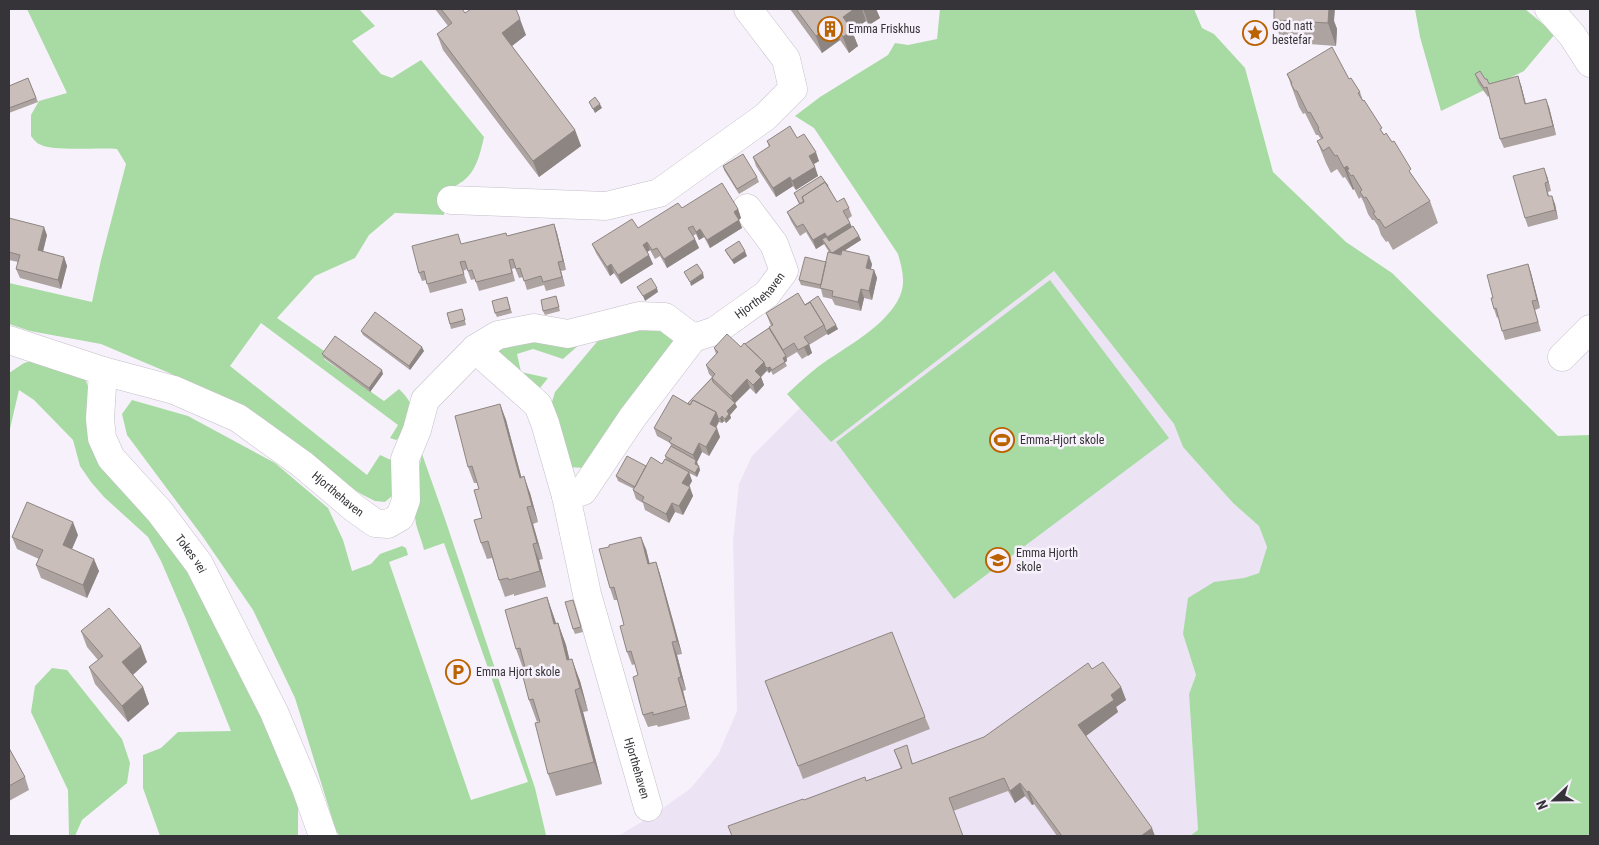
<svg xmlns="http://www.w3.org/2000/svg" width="1599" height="845" font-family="'Roboto Condensed',sans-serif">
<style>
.built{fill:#ece3f4}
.green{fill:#a8dba3}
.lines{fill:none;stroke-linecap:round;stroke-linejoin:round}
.minor-casing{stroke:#c4bfc8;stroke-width:29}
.minor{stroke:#fff;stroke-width:28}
.wall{fill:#ada3a0}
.shaded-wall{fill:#8d8582}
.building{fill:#c9beba;stroke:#8d8582}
.labels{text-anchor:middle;stroke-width:5;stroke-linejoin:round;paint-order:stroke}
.poi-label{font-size:12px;fill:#363438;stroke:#f7f1fb;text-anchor:start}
.street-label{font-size:12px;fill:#363438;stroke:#f7f1fb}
</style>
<rect width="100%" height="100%" fill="#f7f1fb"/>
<path class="built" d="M1054,271L1174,424L1183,447L1233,503L1259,526L1267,547L1259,573L1244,578L1183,634L1196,675L1189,694L1198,830L1190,836H618L655,814L691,788L718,755L737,711L733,541L739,484L752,456L800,408L831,442Z"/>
<path class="green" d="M27,9H359L375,26L352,41L381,74L392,78L421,60L484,137C478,163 474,180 446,190L444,215L395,213L369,235L355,258L315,276L277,318L327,353L324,359L384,401L399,389C413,403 415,409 406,428C403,433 402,437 396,440L390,438L398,425L261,323L230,366L367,475L380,455L391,460L396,466L393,495L385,502L375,501L363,495L348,486L312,455L245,408L167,372L101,344L30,331L9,324V283L92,302L101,260L126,164L117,149C99,147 52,152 39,144C36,143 33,138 31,136V115L39,101L67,93Z
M940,9H1194L1202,28L1214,34L1245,68L1273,172L1346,242L1392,273L1558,436L1590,435V836H1190L1198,830L1189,694L1196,675L1183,634L1188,598L1214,582L1244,578L1259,573L1267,547L1259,526L1233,503L1183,447L1174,424L1054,271L831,442L787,394C797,385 807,375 819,366C845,347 886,327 900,296C906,282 902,268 898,254L814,128L795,116L820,97L888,55L895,43L908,45L937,39Z
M1415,9H1525L1555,34L1524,71L1441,111L1420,37Z
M1050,280L1169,438L954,599L836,442Z
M650,323L670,331L679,346L587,468L566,467L549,412L555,392L606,331Z
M533,334L589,336L563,359L533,349L517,354L521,372L548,378L536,393L485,348Z
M39,359L85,378L90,393L178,549L269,731L298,806V836H160L143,788V755L161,748L178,732L231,731L186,619L161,561L148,537L104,497L91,482L80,466L73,440L34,400L19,390L9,433V373L24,363Z
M132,400L188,416L275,463L328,508L343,540L352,571L371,564L380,554L402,546L406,548L408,555L389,562L471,800L528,782L444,543L424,550C422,541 418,532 416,524C412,500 417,477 422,454L445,519L535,788L546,835L549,836H340L336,831L295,698L253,610L203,537L127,435L122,414Z
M52,668L67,670L122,739L130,763L127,783L82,820L75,836H69L68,790L31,712L35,686Z"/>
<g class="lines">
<defs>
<g id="minor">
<path d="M1549,9L1572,35L1590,63"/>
<path d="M451,200L606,206L659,193L765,117L793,89L786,59L748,9"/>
<path id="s1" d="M9,340L103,371L174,390L238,418L302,464L354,508L375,523L388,524L400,517L406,500L405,459L417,430L425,400L475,349L498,335L534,328L568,334L639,316L665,317L693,338L715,331L767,294L784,271L774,244L747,208"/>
<path id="s2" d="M475,349L538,405L545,423L566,496L587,594L648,807"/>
<path d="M1562,357L1590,329"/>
<path id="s3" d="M103,371L100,419L102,438L111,458L160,512L199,564L274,712L306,788L323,836"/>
<path d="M566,496L583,491L632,418L693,338"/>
</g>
</defs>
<use href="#minor" class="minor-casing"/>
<use href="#minor" class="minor"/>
</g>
<path class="wall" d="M435,9H462L465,13L526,35L512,46L575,130L581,146L539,177L443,50L437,34L448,26Z
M790,9H876L880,18L869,25L866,21L852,31L858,46L849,53L840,40L822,53Z
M1274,20L1334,21L1337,29L1336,46L1282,42Z
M1287,74L1349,79L1360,92L1363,101L1384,135L1430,201L1438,223L1393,250L1388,241L1386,242L1381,235L1378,226L1374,220H1372L1368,214L1364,203L1361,197L1359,199L1354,189L1353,190L1345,177L1343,178L1337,169L1331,173L1326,163L1317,141L1321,139L1318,135H1316L1305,113L1303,114L1299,107Z
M1475,74L1489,84L1521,85L1526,104L1549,107L1556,135L1504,148L1500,139L1489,96L1488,97L1478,83Z
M28,78L38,102L9,113V86Z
M797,138L819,161L814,164L818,176L796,190L793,186L776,197L756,166L753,157L769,147L767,141Z
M723,166L757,177L759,182L739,194L724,170Z
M1547,176L1551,191L1548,192L1549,196L1555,204L1558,219L1528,227L1525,218Z
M828,186L837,202L849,208L852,216L848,219L852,227L859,236L861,240L845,250L872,264L871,269L874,270L877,278L872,300L864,298L861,311L835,305L832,299L823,297L821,289L801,285L799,280L826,262L829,252L824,244L816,249L806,232L800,236L791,221L787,212L799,204L794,193Z
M682,208L738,209L741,218L739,220L742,228L710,248L704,237L699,240L696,234L693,236L699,248L667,268L660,256L655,259L650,250L647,252L653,264L621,284L614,273L610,276L596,253L592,244L638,228Z
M9,218L47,235L43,252L64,257L67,266L61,289L20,278L16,269L18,262L9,260Z
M554,224L557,233L566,270L561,271L565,286L546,291L544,285L527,290L523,277L519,278L515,268L512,269L515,281L479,291L475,279L471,280L467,269L463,271L467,283L430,293L426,280L422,281L419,273L462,244L507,236Z
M725,250L747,256L734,264L727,254Z
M1528,264L1531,273L1540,308L1535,310L1541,331L1505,340L1498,317L1497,318L1494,309L1493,298Z
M556,296L560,311L545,315L543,311Z
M507,297L512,313L497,317L495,313Z
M805,305L838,329L828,335L827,334L809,345L812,353L802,359L797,352L787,358V361L785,362L787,366L773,375L771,371L769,373L767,371L761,377L764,385L756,394L750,388L735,403L737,407L730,415L731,418L726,423L724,421L722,423L719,422L716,428L720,437L709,456L702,452L697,462L698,465L700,470L697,477L689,473L692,481L689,487L693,496L683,515L675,512L669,523L645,510L643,503L636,499L633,490L634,489L618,481L616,476L646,466L662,464L666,460L665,456L671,446L670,443L657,436L654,428L688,403L712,377L709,374L706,365L716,354L714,348L740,347L769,328L771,326L766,313Z
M447,313H463L466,325L451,329Z
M361,331L424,351L410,370L363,335Z
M322,354L383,374L370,392L324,358Z
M500,404L506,420L521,477L530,493L538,522L533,524L543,559L539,560L546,587L514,596V594L505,597L499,580L492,558L487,559L481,543L482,518L479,489L477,483H474L468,467Z
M78,535L72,549L99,571L87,598L41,578L36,565L39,559L17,549L12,537Z
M646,549L649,563L656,562L660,574L674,624L682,654L677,655L686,690L683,691L690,719L658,727L657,725L648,727L643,715L638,675L635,664L632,665L627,652L624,625L618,600H614L610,588Z
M547,597L556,623H558L566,645L569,659L580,681L588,711L583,712L602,784L556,796L548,774L540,722L539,721L537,722L529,700L526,671H524L516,649Z
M573,600L583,632L575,634L573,629Z
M81,631L147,662L133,675L143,687L149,704L128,722L95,684L89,667L98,660L87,647Z
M1092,669L1121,687L1126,700L1116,707L1118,712L1086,736L1155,836H1057L1034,804L1032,805L1025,796L1015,803L1008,791L953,811L804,800L866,781L901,769L894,750L911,758L913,764L984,737Z
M770,694L925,717L930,729L803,779Z
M9,748L25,777L29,790L9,801Z"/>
<path class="shaded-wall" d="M854,9H862L866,21L852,31L858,46L849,53L843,37V17Z
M863,9H876L880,18L869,25Z
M1326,9H1335L1334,21L1337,29L1336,46L1328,23Z
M520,19L526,35L508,49L502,33Z
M834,23L840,40L822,53L816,36Z
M1518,76L1521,85L1528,113L1525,104Z
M1546,99L1549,107L1556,135L1553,126Z
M600,104L602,108L595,113L593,109Z
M575,130L581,146L539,177L533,161Z
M816,152L819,161L812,165L809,156Z
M1347,166L1351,176L1347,170L1354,189L1353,190L1344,168Z
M815,167L818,176L796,190L792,181Z
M1544,168L1547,176L1551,191L1548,182Z
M790,177L793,186L776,197L773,188Z
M1552,196L1555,204L1558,219L1555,210Z
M738,209L741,218L737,221L734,212Z
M739,220L742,228L710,248L707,240Z
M850,223L853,231L830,246L827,237Z
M554,224L557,233L566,270L563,261Z
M44,227L47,235L41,259L38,250Z
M700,229L704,237L699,240L696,232Z
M825,233L828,241L822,239L824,244L816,249L813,240Z
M859,236L861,240L833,258L831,253Z
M695,239L699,248L667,268L664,259Z
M647,242L650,250L646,253L643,245Z
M745,251L747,256L734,264L732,260Z
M649,255L653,264L621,284L618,275Z
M869,256L872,264L869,277L866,268Z
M64,257L67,266L61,289L58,280Z
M558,262L561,271L565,286L562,277Z
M611,264L614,273L610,276L607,267Z
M1528,264L1531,273L1540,308L1537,300Z
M874,270L877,278L872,300L869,291Z
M703,273L704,278L691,286L690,282Z
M657,288L658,292L645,301L643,296Z
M861,289L864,298L861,311L858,302Z
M836,325L838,329L828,335L826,331Z
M809,344L812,353L808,356L804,347Z
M422,347L424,351L410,370L409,366Z
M786,356L787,361L784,363L783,358Z
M764,362L767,370L761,377L764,385L756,394L753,385L755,371Z
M770,367L771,371L769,373L767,368Z
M382,370L383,374L370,392L369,388Z
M747,379L750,388L735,403L737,407L730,415L731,418L726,423L725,419L727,411L734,404L731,396Z
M500,404L506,420L526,494L520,478Z
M716,412L719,421L713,433L710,424Z
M722,416L724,421L722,423L720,419Z
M717,428L720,437L709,456L706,447Z
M699,443L702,452L697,462L698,465L696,468L695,464L696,462L693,455Z
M699,466L700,470L697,477L695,473Z
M689,472L692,481L685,492L682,483Z
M524,476L530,493L538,522L532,506Z
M690,487L693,496L683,515L679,506Z
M672,503L675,512L669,523L666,514Z
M527,507L533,524L543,559L537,543Z
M73,522L78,535L68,558L63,545Z
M641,537L646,549L653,576L648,564Z
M533,544L539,560L546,587L540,571Z
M94,559L99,571L87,598L83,585Z
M656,562L660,574L682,654L677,641Z
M547,597L555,620L562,646L554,624Z
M558,623L566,645L575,682L567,660Z
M672,642L677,655L686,690L681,677Z
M141,646L147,662L128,679L122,662Z
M572,659L580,681L588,711L580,688Z
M678,678L683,691L690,719L686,706Z
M143,687L149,704L128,722L122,706Z
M1121,687L1126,700L1116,707L1118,712L1083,738L1078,725L1111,695Z
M575,690L583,712L602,784L594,762Z
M1020,783L1025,796L1015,803L1010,791Z
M1029,791L1034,804L1032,805L1027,792Z
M1152,828L1155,836H1141Z"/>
<path class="building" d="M441,9H462L465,13L471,9H516L520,19L502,33L575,130L533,161L437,34L452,23Z
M796,9H854L843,17L852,30L843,37L834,23L816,36Z
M1274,9H1329L1328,23L1274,20Z
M1332,47L1349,79L1351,78L1360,92L1358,93L1363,101L1364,100L1382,128L1380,129L1384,135L1386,133L1392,142L1394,141L1411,169L1409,171L1430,201L1385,228L1379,219L1378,220L1373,213L1375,212L1366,197L1364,198L1360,192L1362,190L1353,175L1351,176L1347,170L1349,169L1347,166L1344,168L1337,155L1335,156L1329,147L1323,151L1317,141L1323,138L1318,129L1319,128L1310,112L1308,113L1297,91H1295L1291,84L1292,83L1287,74Z
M1480,71L1485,79H1487L1489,84L1518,76L1525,104L1546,99L1553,126L1500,139L1487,87L1484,88L1475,74Z
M28,78L36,98L9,108V86Z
M595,97L600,104L593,109L589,102Z
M790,126L797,138L804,134L816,152L809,156L815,167L792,181L790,177L773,188L753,157L770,146L767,141Z
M743,154L757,177L737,189L723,166Z
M1544,168L1548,182L1545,183L1548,196H1552L1555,210L1525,218L1513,176Z
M821,176L828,186L825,182L802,197L804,202L800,204L794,193Z
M825,182L837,202L844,198L849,208L843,211L850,223L827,237L825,233L813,240L803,224L797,227L787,212L804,201L802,197Z
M722,183L738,209L734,212L739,220L707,240L700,229L696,232L693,226L688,228L695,239L664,259L657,248L652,250L647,242L643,245L649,255L618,275L611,264L607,267L592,244L632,219L638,228L678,203L682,208Z
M9,218L44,227L38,250L64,257L58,280L16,269L20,255L9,252Z
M554,224L563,261L558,262L562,277L543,282L541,276L524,281L520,268L516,269L513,259L509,260L512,273L476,282L472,270L468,271L465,261L460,262L464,274L427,284L424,271L419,273L412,246L458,234L461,244L506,233L507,236Z
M853,226L859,236L832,253L831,252L822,239L826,237L829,241Z
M739,241L745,251L732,260L725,250Z
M842,250L869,256L866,268L874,270L869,291L861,289L858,302L832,296L833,291L820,288L828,252L841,255Z
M805,257L826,262L821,285L799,280Z
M697,264L703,273L690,282L684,272Z
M1528,264L1537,300L1532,301L1538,322L1502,331L1496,308L1494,309L1491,298H1493L1487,275Z
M651,278L657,288L643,296L637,287Z
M798,293L805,305L810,302L824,325L804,337L809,344L804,347L798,350L794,343L783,350L769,327L773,325L766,313Z
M556,296L559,307L543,311L541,300Z
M818,296L836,325L826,331L824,325L810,302L805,305Z
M507,297L510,309L495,313L492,301Z
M462,309L465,320L450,324L447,313Z
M375,312L422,347L409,366L361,331Z
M769,328L786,356L783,358L785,362L772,370L770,367L767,368L765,366L764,362L745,344Z
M727,334L741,347L744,343L764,362L755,371L761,377L753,385L747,379L731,396L712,378L715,374L706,365L718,352L714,348Z
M335,336L382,370L369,388L322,354Z
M712,378L713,382L735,403L727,411L729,414L725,419L722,416L720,419L718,418L716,412L693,400L690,405L688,403Z
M673,395L690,405L693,400L716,412L710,424L717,428L706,447L699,443L693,455L669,442L672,438L654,428Z
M500,404L520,478L524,476L532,506L527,507L537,543L533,544L540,571L509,580L508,578L499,580L488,541L481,543L474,520L482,518L474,490L479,489L472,466L468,467L455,416Z
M671,446L696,460L695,464L699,466L695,473L665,456Z
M627,456L646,466L635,487L616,476Z
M651,457L662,464L665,459L689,472L682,483L690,487L679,506L672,503L666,514L642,501L644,497L633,490Z
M27,502L73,522L63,545L94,559L83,585L36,565L43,550L12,537Z
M641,537L648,564L656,562L669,611L677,641L672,642L681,677L678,678L686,706L653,715V712L643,715L633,677L638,675L631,651L627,652L620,626L624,625L614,587L610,588L599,549L609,547V545Z
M547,597L554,624L558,623L567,660L572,659L580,688L575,690L594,762L548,774L535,723L540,722L533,699L529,700L522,673L526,671L520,648L516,649L505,610Z
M573,600L581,627L573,629L565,602Z
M109,608L141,646L122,662L143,687L122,706L89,667L103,656L81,631Z
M892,632L925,717L798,766L765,681Z
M1103,662L1121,687L1111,695L1114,700L1078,725L1152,828L1141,836H1062L1029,791L1027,792L1020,783L1010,791L1004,778L949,798L963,836H732L728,826L803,799L804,800L865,777L866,781L902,768L894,750L907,745L912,764L984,737L1088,663L1092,669Z
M9,748L25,777L9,786Z"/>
<defs>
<symbol id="building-ring" viewBox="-11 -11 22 22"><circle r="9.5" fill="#f7f1fb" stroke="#bb6200" stroke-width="1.5"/><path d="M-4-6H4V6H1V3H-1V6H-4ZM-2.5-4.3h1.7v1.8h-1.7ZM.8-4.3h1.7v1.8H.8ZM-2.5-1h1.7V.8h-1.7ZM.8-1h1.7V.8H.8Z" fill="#bb6200"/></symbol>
<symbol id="sight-ring" viewBox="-11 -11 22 22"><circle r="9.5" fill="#f7f1fb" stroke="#bb6200" stroke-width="1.5"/><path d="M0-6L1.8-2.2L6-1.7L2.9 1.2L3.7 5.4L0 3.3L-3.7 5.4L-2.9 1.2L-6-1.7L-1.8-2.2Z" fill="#bb6200"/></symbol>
<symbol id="stadium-ring" viewBox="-11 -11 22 22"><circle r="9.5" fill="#f7f1fb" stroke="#bb6200" stroke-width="1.5"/><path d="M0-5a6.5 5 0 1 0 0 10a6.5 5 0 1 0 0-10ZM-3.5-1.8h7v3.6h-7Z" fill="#bb6200"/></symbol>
<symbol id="school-ring" viewBox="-11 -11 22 22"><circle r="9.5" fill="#f7f1fb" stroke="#bb6200" stroke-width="1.5"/><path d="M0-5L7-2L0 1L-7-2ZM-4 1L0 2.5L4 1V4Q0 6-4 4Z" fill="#bb6200"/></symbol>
<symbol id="parking-ring" viewBox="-11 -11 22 22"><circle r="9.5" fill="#f7f1fb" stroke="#bb6200" stroke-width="1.5"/><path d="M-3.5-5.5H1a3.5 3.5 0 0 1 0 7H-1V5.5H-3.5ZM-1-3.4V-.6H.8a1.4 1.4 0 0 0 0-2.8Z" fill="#bb6200"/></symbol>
</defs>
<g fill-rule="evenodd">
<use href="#building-ring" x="816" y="15" width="28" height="28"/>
<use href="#sight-ring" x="1241" y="19" width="28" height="28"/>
<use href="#stadium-ring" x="988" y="426" width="28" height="28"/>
<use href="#school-ring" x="984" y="546" width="28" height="28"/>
<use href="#parking-ring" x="444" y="658" width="28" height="28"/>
</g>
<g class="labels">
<g class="poi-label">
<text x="1272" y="30">God natt<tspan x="1272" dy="14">bestefar</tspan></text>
<text x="848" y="33">Emma Friskhus</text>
<text x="1020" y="444">Emma-Hjort skole</text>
<text x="1016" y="557">Emma Hjorth<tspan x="1016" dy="14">skole</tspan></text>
<text x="476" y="676">Emma Hjort skole</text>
</g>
<g class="street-label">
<text dy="4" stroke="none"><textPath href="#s1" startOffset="948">Hjorthehaven</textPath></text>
<text dy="4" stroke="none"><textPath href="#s1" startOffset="368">Hjorthehaven</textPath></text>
<text dy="4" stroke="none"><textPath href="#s3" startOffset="214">Tokes vei</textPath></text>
<text dy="4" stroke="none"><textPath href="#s2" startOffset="461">Hjorthehaven</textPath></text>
</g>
</g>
<rect width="1599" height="845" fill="none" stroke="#363438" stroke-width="20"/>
<g transform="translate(1554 800) rotate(248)" stroke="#f7f1fb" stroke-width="4" paint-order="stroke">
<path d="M0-4L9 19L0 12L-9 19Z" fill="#363438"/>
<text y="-8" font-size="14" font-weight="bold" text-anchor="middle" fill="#363438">N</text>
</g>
</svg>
